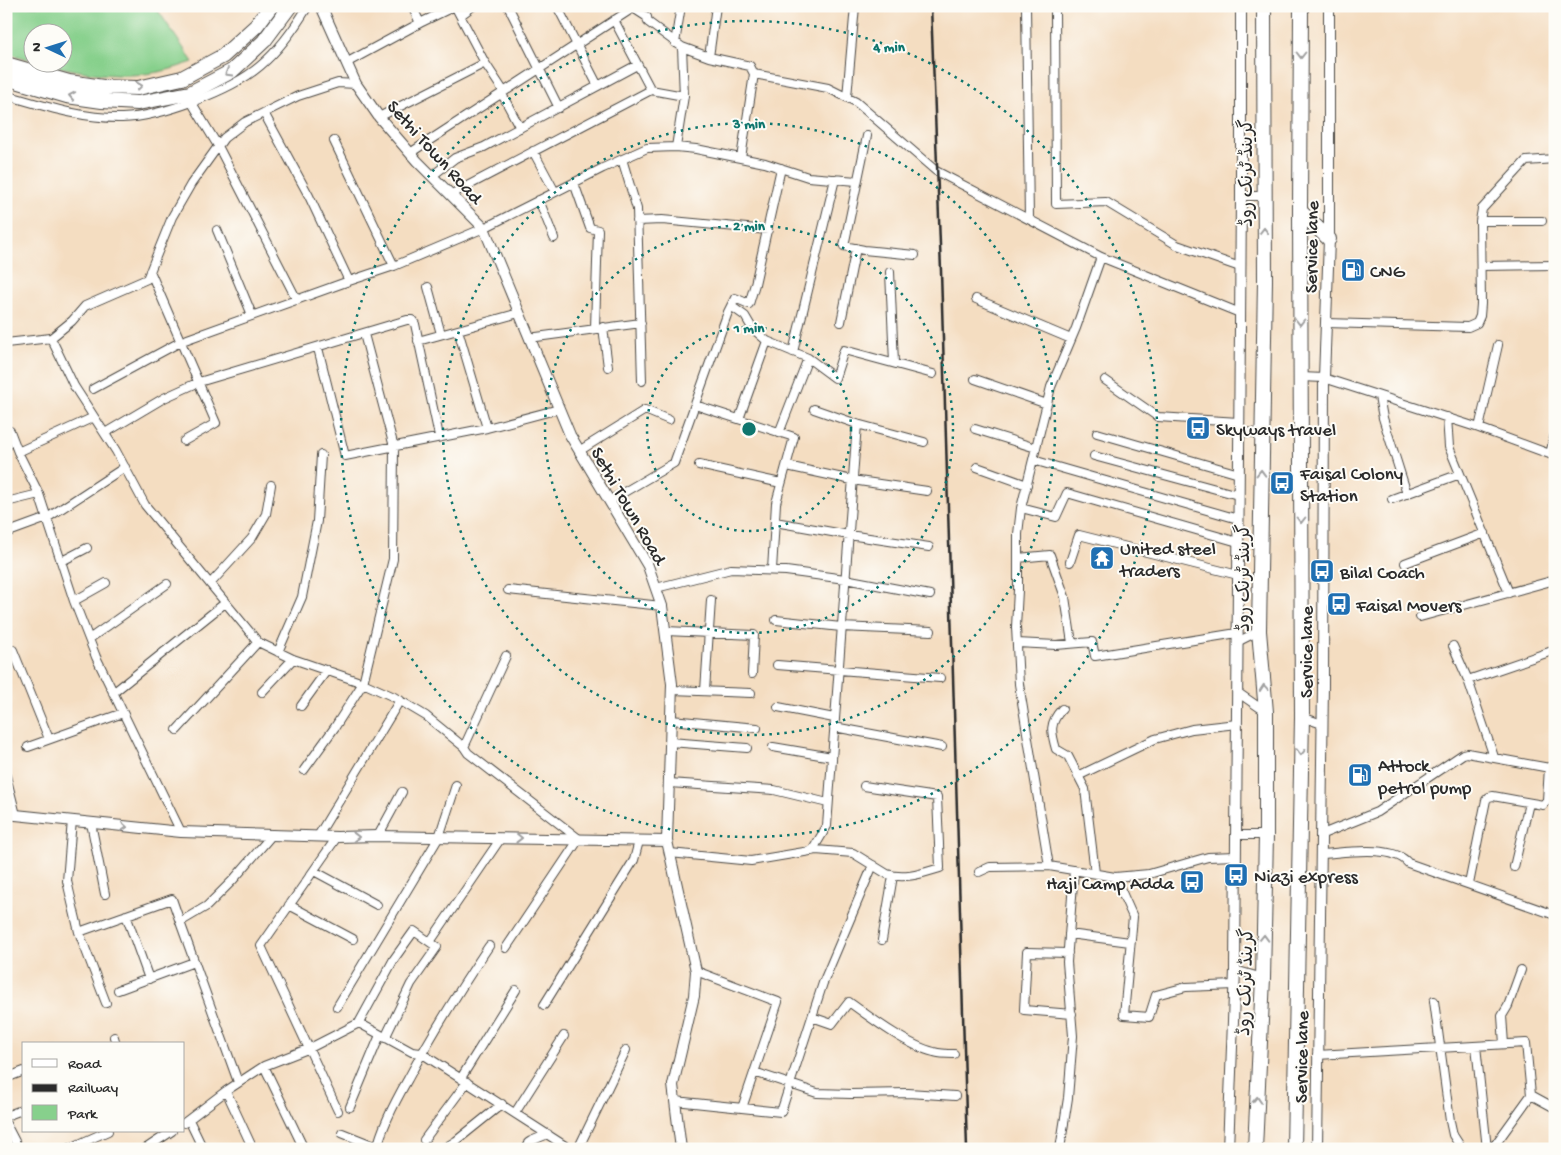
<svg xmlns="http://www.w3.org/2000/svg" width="1561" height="1155" font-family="'Gochi Hand','Playpen Sans Arabic',sans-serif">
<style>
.green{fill:#87d08c;stroke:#597e5c}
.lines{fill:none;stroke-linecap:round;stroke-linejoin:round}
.street-casing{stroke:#494642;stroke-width:10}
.secondary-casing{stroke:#494642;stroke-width:12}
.highway-casing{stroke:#494642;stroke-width:16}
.street{stroke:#fff;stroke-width:8}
.secondary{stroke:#fff;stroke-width:10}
.highway{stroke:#fff;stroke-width:14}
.rail{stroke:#2b2b2b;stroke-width:2.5}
.oneway{stroke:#a0a0a0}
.ring{fill:none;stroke:#0f766e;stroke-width:2.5;stroke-dasharray:2.5 5}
.labels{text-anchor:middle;stroke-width:4;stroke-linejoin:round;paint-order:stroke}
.street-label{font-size:19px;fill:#2b2b2b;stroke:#fdfcf7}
.poi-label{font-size:19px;fill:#2b2b2b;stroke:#fdfcf7;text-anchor:start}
.centre{fill:#0f766e;stroke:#fdfcf7;stroke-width:2.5}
.ring-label{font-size:15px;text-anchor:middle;font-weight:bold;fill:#0f766e;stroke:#fdfcf7;stroke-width:4;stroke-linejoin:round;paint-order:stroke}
</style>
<rect width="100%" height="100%" fill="#fdfcf7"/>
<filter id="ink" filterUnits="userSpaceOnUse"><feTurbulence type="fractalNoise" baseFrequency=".02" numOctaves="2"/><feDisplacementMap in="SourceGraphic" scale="10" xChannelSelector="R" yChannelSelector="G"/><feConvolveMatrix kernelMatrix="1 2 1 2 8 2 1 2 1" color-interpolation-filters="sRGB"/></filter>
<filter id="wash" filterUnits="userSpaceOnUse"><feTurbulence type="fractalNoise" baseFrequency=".0096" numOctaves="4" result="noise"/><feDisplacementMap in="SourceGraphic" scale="20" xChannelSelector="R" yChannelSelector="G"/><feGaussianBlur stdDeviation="1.12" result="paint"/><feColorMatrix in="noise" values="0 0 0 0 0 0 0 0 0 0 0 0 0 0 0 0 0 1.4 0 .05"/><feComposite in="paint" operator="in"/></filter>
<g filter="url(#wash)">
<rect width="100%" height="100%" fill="#f4ddc1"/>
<path class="green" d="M6,6H155L193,62C183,65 173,69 163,71C122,80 82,73 42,63L62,62V32H32V60L6,53Z"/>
</g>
<g filter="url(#ink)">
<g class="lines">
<defs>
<path id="street" d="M412,6L420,23
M508,6L559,108
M557,6L598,86
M630,6L647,17L648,22L682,47L684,96L676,147
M1026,6L1029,219
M1055,6L1056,204L1106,202L1177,245L1240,267
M461,15L473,6
M614,20L651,90L684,96
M675,43L681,6
M682,47L709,57L750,66L754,74L741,158
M709,57L716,6
M346,63L420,23L455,6L485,63L504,92
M754,74L828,88L856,102L936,171L1101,257L1240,313
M502,94L520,128
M6,95C44,106 83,119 122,118C160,117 231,91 260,66C278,51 296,26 308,6
M847,97L855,6
M192,103L218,146L297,300
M264,113L309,196L349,281L394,266L484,228L603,168L647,148L676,147L696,149L765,163L808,177L857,181
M379,117L485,63
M867,136L844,246L864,250L915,255
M334,141L394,266
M533,151L555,192
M410,153L633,8
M622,159L637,209L642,381
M432,176L455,158L484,147L637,65
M574,183L590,228L598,230L595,328
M450,195L651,90
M1241,196H1264
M539,200L554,238
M637,221L662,220L768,230
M1480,221H1542
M217,230L252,315
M1481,266L1555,265
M150,271L216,423L184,441
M890,272L894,363
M428,287L441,334
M976,299L1071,339
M731,306L745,316L752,328L767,341L808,358L835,378L844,350L933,374
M841,322L856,248
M1326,323L1468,327L1477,323L1480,316L1481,304L1480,221L1482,209L1526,161L1555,159
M603,327L608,367
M458,330L487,428
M51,338L74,386L116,451L145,505L258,642L293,659L363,683L394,697L426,716L464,747
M529,338L641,323
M418,341L519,313
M6,343L51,338L72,321L85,306L147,279L172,217L191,184L224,138L245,122L298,96L338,83L356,84
M318,348L345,456L487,428L559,409
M793,352L835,179
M1301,377L1324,378L1479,428L1555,456
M975,379L1047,404
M1105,380L1158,417L1239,422
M93,389L182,341L349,281
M1379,396L1383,418L1407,494
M695,405L794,437L776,503L772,570
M814,409L857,424L924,442
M1447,417L1449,447L1509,593
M739,419L767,341
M1479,428L1498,345
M975,429L1036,448
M10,431L18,452L39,494L74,601L96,657L181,832
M1239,432L1262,433
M105,433L164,398L199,382L407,320H412L415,324L439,436
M779,433L808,358
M1097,433L1239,474
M579,451L645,410L669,420
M18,452L94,417
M1550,454L1555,434
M1094,456L1238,495
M1033,460L1238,519
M699,465L781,483
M787,466L852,480L927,491
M977,467L1027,485
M1392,499L1460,474
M609,501L674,463L728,312L735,298L749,304L755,284L781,168
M6,502L39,494
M1021,508L1056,517L1067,493L1238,542
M775,522L849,535L929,547
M6,533L47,518L125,467
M1018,558L1050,555L1065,597L1072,643
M62,561L87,548
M1070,562L1079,535L1238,575
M1405,563L1485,533
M210,584L252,538L266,514L271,485
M656,588L731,569L786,571L845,579L930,595
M508,590L662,606
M74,601L106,583
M1420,617L1555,580
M776,620L841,627L931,631
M666,631L754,635L752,674
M89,639L167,584
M1237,642L1259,631
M1017,643L1056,645L1092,642L1095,656L1237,633
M1453,646L1468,680L1494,757
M13,650L49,739
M278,652L302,597L317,521L321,455
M777,665L940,678
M1468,680L1555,650
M672,690L751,693
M705,691L711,600
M262,692L293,659
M1237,692L1266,712
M113,693L225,603
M301,706L327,670
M778,707L834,718
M1062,709C1049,723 1051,732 1056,749L1068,756L1085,789L1095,873
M1302,717L1322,724
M671,720L757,728
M834,727L942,747
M177,730L258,642
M670,742L747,748
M28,747L123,713
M773,747L832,757
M304,770L335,727L363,683L393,559L394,447L364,334
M6,776L16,815
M1078,776L1155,739L1192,729L1237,724
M669,783L774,790L828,803
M72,820L67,881L70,894L79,932L106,1003
M91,823L105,894
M1236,835H1266
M1320,835L1377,812L1463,754L1467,753L1555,769
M318,836L400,700
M378,836L402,792
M337,837L261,946L338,1111
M812,851L827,826L857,424
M670,853L751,861L816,850L853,853L887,874C905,880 923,873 940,868L937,797L864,786
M1320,854C1342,853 1393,844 1408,863L1555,915
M1049,866L1019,684L1016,627L1018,590V534L1021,508L1051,387L1076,328L1101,257
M1514,867L1529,803
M314,871L377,905
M979,872L990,867L1049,866L1115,877L1133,917L1124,1015L1149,1017L1156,995L1186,987L1235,985
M1115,877L1149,874L1208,857L1236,856
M1469,884L1486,800L1489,797L1493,796L1543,805L1547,800L1549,767
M289,905L353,939
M126,915L149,979
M79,932L172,899L180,922
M1069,934L1130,942
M882,940L893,876
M430,942L501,838
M506,948L579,839L468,753L464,747L506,656
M1068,953L1027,952L1024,1010L1072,1014
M1235,970L1263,978
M696,971L778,1002L742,1108
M118,990L194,962
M1434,1001L1450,1121L1453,1135L1462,1149
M544,1005L634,860L639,841
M337,1007L439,837L456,785
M812,1017L832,1024L849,1002C871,1018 908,1046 934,1052C940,1054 947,1054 954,1054
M359,1023L412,1052L421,1053L570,1149
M114,1037L116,1044
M1504,1044L1502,1016L1508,1006L1521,970
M1476,1046L1487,1149
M1317,1055L1526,1043L1531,1095L1555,1108
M264,1066L304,1149
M754,1072L817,1093L851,1094L908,1093L955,1096
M6,1078L24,1071
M461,1078L516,990
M238,1082L180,922L207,906L233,880L272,835
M226,1091L253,1149
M675,1101L781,1112L823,983L873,865
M350,1107L380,1035
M515,1113L564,1036
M6,1116L24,1109
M189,1120L203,1149
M184,1123L226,1091L264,1066L310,1048L359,1023L394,959L414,931L437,947L411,984L385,1038
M6,1124L19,1149
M342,1133L377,1147
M424,1140L467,1082
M68,1149L108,1131
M145,1149L172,1131
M377,1149C382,1126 396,1100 408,1079C433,1032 460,989 489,946
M443,1149L456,1141L502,1104
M528,1149V1143L531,1141L548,1134
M578,1149L626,1050
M1060,1149L1068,1098L1073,1036L1067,962L1074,870
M1492,1149L1531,1095"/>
<path id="secondary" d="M321,6L356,84L379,117L417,161L484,228L570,435L648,566L662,606L672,684L667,841L696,971L694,996L673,1085L681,1149
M6,814L181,832L337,837L378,836L667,841
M1228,1149L1235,970L1241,196V6
M1317,1149L1323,685L1324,378L1329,239V6"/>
<path id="highway" d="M6,64L69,82L103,87L138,88L182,78L223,56L256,26L271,6
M6,78L67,96L102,101L138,103L190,93L232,71L264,41L290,6
M1300,211L1329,239
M1255,1149L1263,978L1266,835V712L1259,631L1265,280L1264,6
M1294,1149L1302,717L1300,211L1301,6"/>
</defs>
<use href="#street" class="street-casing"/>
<use href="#secondary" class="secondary-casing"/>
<use href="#highway" class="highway-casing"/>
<use href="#street" class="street"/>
<use href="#secondary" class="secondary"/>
<use href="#highway" class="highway"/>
<path class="rail" d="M931,6L941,271L967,1149"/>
</g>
<defs><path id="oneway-chevron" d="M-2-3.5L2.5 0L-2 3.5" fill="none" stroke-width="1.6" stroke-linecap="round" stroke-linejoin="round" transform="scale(1.25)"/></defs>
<g class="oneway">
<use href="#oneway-chevron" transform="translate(1301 55) rotate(90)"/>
<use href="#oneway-chevron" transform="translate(228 73) rotate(149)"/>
<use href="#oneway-chevron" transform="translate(139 86) rotate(-7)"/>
<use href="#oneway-chevron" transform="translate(72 96) rotate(-169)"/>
<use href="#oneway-chevron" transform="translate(1264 231) rotate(-90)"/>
<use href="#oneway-chevron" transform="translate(1300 322) rotate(90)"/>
<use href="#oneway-chevron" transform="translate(1261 473) rotate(-89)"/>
<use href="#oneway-chevron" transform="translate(1301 520) rotate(90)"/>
<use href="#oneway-chevron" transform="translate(1264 688) rotate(-95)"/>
<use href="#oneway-chevron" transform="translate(1301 752) rotate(91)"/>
<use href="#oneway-chevron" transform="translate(124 827) rotate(5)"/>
<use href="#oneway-chevron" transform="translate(356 837) rotate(-1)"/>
<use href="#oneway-chevron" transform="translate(519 838) rotate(1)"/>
<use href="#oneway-chevron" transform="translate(1264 938) rotate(-89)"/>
<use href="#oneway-chevron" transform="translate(1257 1100) rotate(-87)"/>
</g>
</g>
<g class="ring">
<circle cx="749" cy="429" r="102"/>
<circle cx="749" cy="429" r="204"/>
<circle cx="749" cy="429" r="306"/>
<circle cx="749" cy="429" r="408"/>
</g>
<defs>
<symbol id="fuel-square" viewBox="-11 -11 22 22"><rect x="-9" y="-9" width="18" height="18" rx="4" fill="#1f6fb2" stroke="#fdfcf7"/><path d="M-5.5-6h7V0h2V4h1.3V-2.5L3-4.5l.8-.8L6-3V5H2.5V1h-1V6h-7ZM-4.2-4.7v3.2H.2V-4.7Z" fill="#fff"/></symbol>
<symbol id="bus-square" viewBox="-11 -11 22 22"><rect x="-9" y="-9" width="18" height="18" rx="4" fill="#1f6fb2" stroke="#fdfcf7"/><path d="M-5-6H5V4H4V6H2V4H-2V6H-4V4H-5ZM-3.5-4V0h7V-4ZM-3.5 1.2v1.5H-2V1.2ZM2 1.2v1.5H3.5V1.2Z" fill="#fff"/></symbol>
<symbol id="temple-square" viewBox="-11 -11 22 22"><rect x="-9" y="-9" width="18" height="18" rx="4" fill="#1f6fb2" stroke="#fdfcf7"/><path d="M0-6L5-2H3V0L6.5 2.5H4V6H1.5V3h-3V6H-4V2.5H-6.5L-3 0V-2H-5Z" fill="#fff"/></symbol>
</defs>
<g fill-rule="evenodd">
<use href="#fuel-square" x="1339" y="256" width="28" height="28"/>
<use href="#bus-square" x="1184" y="414" width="28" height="28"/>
<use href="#bus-square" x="1268" y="469" width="28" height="28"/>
<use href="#temple-square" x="1088" y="544" width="28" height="28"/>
<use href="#bus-square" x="1308" y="557" width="28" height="28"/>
<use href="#bus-square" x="1325" y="590" width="28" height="28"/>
<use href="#fuel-square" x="1346" y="761" width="28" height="28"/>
<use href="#bus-square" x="1222" y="861" width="28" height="28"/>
<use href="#bus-square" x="1178" y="868" width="28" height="28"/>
</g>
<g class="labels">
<g class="street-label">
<text transform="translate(436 151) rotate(48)" y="7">Sethi Town Road</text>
<text transform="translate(1245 173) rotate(-90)" y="7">گرینڈ ٹرنک روڈ</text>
<text transform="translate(1310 247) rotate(-89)" y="7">Service lane</text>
<text transform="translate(630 505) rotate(60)" y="7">Sethi Town Road</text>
<text transform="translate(1242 578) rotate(-90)" y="7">گرینڈ ٹرنک روڈ</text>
<text transform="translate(1305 652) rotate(-90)" y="7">Service lane</text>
<text transform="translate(1244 982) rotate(-88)" y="7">گرینڈ ٹرنک روڈ</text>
<text transform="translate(1300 1057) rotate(-89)" y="7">Service lane</text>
</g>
<g class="poi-label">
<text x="1370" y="277">CNG</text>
<text x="1216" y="435">Skyways travel</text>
<text x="1300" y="479">Faisal Colony<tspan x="1300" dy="22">Station</tspan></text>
<text x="1120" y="554">United steel<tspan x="1120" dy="22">traders</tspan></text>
<text x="1340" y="578">Bilal Coach</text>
<text x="1356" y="611">Faisal Movers</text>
<text x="1378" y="771">Attock<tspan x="1378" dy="22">petrol pump</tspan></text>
<text x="1254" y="882">Niazi express</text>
<text x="1174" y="889" text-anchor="end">Haji Camp Adda</text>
</g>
</g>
<circle cx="749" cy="429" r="8" class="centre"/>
<g class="ring-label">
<text x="889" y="51">4 min</text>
<text x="749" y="128">3 min</text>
<text x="749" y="230">2 min</text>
<text x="749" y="332">1 min</text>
</g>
<rect width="1561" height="1155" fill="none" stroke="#fdfcf7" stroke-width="25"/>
<rect x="22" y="1042" width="162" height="90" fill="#fdfcf7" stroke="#a9a8a5"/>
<rect x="32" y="1059" width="25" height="8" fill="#ffffff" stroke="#a9a8a5"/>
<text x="68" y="1068" font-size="15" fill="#2b2b2b">Road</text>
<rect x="32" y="1084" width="25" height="8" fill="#2b2b2b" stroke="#a9a8a5"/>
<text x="68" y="1092" font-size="15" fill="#2b2b2b">Railway</text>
<rect x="32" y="1105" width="25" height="15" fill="#87d08c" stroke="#a9a8a5"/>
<text x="68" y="1118" font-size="15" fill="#2b2b2b">Park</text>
<g transform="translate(48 48) rotate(274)"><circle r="24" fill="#fdfcf7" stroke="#a9a8a5"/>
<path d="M0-4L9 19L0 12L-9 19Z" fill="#1f6fb2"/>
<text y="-8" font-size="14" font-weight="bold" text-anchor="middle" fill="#2b2b2b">N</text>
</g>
</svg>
